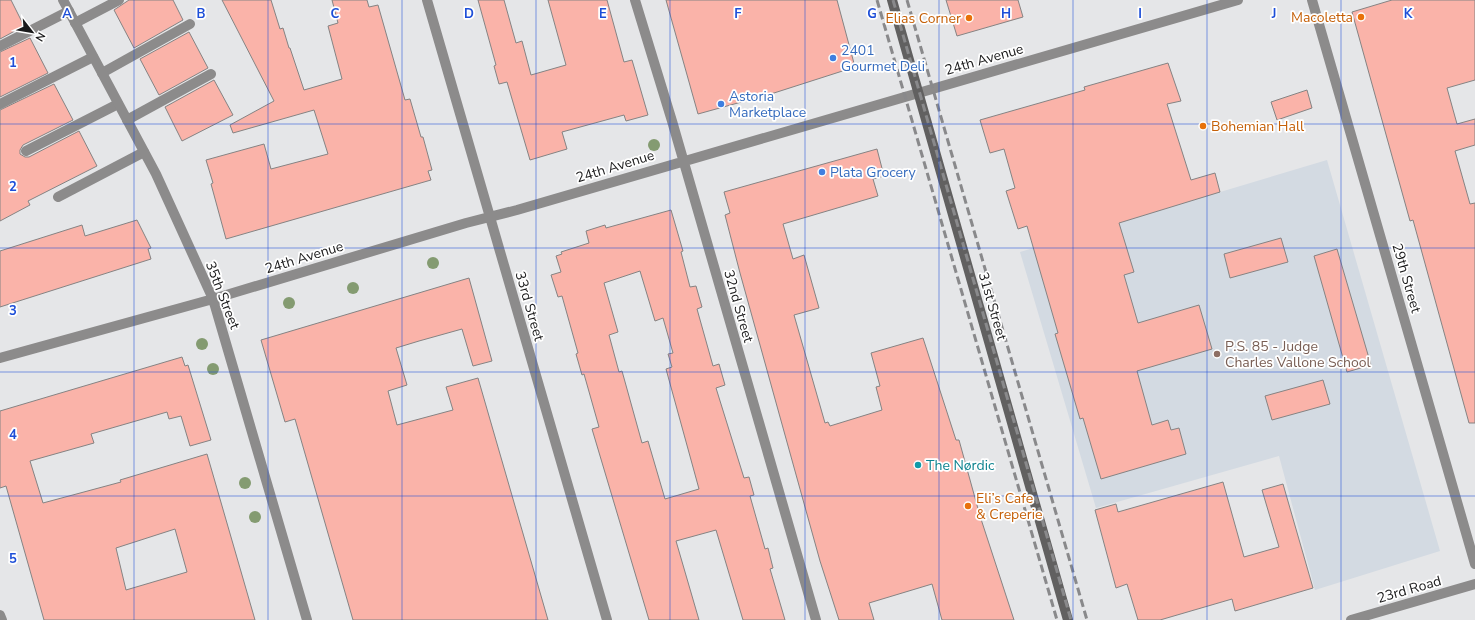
<svg xmlns="http://www.w3.org/2000/svg" width="1475" height="620" font-family="'Nunito Sans',sans-serif">
<style>
.built{fill:#d3dae2}
.building{fill:#fab3a9;stroke:#858383;fill-rule:evenodd}
.lines{fill:none;stroke-linecap:round;stroke-linejoin:round}
.lane{stroke:#8c8b8b;stroke-width:10}
.street{stroke:#8c8b8b;stroke-width:10}
.secondary{stroke:#616060;stroke-width:10}
.rail{stroke:#89898b;stroke-width:3;stroke-dasharray:8 4;stroke-linecap:butt}
.tree{fill:#849b71}
.grid{fill:none;stroke:#1d4ed8;stroke-width:1;stroke-opacity:0.55}
.food-dot{fill:#e8710a;stroke:#fff;stroke-width:1.5}
.shop-dot{fill:#3f7fe0;stroke:#fff;stroke-width:1.5}
.education-dot{fill:#8d6e63;stroke:#fff;stroke-width:1.5}
.culture-dot{fill:#0f9aa8;stroke:#fff;stroke-width:1.5}
.labels{text-anchor:middle;stroke-width:3.5;stroke-linejoin:round;paint-order:stroke}
.food-label{font-size:14px;fill:#c56008;stroke:#fff;text-anchor:end}
.shop-label{font-size:14px;fill:#366cbe;stroke:#fff;text-anchor:start}
.street-label{font-size:14px;fill:#1a1a1b;stroke:#fff}
.education-label{font-size:14px;fill:#785e54;stroke:#fff;text-anchor:start}
.culture-label{font-size:14px;fill:#0d838f;stroke:#fff;text-anchor:start}
.grid-label{font-size:13px;text-anchor:middle;font-weight:bold;fill:#1d4ed8;stroke:#fff;stroke-width:3.5;stroke-linejoin:round;paint-order:stroke}
</style>
<rect width="100%" height="100%" fill="#e5e6e8"/>
<path class="built" d="M1327,160L1440,551L1315,590L1279,456L1096,508L1020,252Z"/>
<path class="building" d="M0,0H11L24,26L0,39Z
M129,0H173L183,20L134,48L114,10Z
M222,0H271L280,29L283,28L289,48H290L304,90L342,79L328,26L338,23L332,0H367L369,7L378,5L405,100L410,99L421,137H423L432,170L428,171L431,180L226,239L211,184L213,183L206,160L264,144L271,169L328,154L314,110L233,133L230,125L274,101Z
M478,0H504L516,43L522,41L531,75L566,65L548,0H607L624,62L632,60L648,115L626,121L624,115L562,132L567,149L530,160L507,82L499,84L494,66L496,65Z
M666,0H837L855,67L774,93L698,114Z
M946,0H1018L1023,17L957,36Z
M1392,0H1475V80L1447,88L1457,124L1475,119V145L1455,151L1470,204L1475,203V423H1469L1413,220L1410,221L1352,12Z
M189,32L208,68L159,95L140,59Z
M30,38L48,73L0,97V52Z
M1168,63L1181,101L1167,104L1191,180L1215,173L1220,192L1119,223L1134,272L1124,275L1138,323L1199,305L1212,349L1137,371L1152,425L1168,420L1171,430L1179,428L1186,454L1101,479L1083,418L1080,419L1055,334L1058,333L1027,226L1018,229L1006,191L1015,188L1004,149L990,153L980,120L1085,90L1084,87Z
M214,80L233,115L182,141L165,107Z
M54,84L73,120L23,145L20,150V154L25,157H29L79,131L97,166L28,201L30,205L0,221V110Z
M1307,90L1312,108L1277,120L1271,102Z
M877,149L884,176L873,179L878,196L783,224L793,259L804,255L819,308L794,315L825,423L828,422L830,426L882,410L876,387L880,386L871,353L923,338L956,440H959L980,516L1014,620H942L932,584L869,603L874,620H839L820,561L740,273L725,215L730,213L724,192Z
M671,210L683,251L681,252L690,287L696,286L702,307L697,309L713,366L719,364L725,385L716,388L744,478L749,477L754,495L750,496L765,549L768,548L773,568L770,569L785,620H743L716,530L676,541L699,620H649L592,429L599,427L584,374L582,375L576,354L578,353L562,296L558,297L551,275L561,272L556,256L562,254L561,252L589,243L586,231L605,225L606,228ZM640,271L655,321L663,318L673,353L668,354L672,367L666,369L699,489L665,499L648,441L642,443L622,371L619,372L609,335L618,332L604,283Z
M137,220L151,248L148,249L151,259L0,307V251L82,225L85,236Z
M1281,238L1288,262L1230,278L1224,254Z
M1337,249L1371,365L1347,372L1314,256Z
M469,278L492,361L473,366L462,329L419,341L396,348L407,385L388,391L397,425L453,410L446,387L478,378L548,620H353L295,419L285,422L261,340Z
M182,357L185,366L188,365L211,440L190,446L181,416L169,419L167,412L91,434L94,443L30,461L43,503L121,482L120,480L207,454L255,620H44L6,486L0,488V411ZM175,529L187,572L126,590L116,548Z
M1323,380L1330,404L1272,420L1265,396Z
M1223,482L1244,557L1279,547L1262,490L1283,484L1313,588L1235,611L1232,599L1160,620H1138L1127,584L1116,588L1095,510L1116,504L1118,512Z"/>
<g class="lines">
<path class="lane" d="M75,23L119,0
M0,46L69,11
M102,73L190,24
M0,104L93,57
M127,120L211,74
M26,151L118,104
M58,197L144,152"/>
<path class="street" d="M63,0L156,174L213,299L307,620
M427,0L607,620
M635,0L672,121L816,620
M1312,0L1475,564
M0,358L213,299L466,223L517,210L1238,0
M0,615L2,620
M1351,620L1475,584"/>
<path class="secondary" d="M892,0L1068,620"/>
<path class="rail" d="M877,0L1057,620
M893,0L1071,620
M907,0L1087,620"/>
</g>
<g class="tree">
<circle cx="654" cy="145" r="6"/>
<circle cx="433" cy="263" r="6"/>
<circle cx="353" cy="288" r="6"/>
<circle cx="289" cy="303" r="6"/>
<circle cx="202" cy="344" r="6"/>
<circle cx="213" cy="369" r="6"/>
<circle cx="245" cy="483" r="6"/>
<circle cx="255" cy="517" r="6"/>
</g>
<path class="grid" d="M134,0V620M268,0V620M402,0V620M536,0V620M670,0V620M805,0V620M939,0V620M1073,0V620M1207,0V620M1341,0V620M0,124H1475M0,248H1475M0,372H1475M0,496H1475"/>
<g class="food-dot">
<circle cx="1361" cy="17" r="4"/>
<circle cx="969" cy="18" r="4"/>
<circle cx="1203" cy="126" r="4"/>
<circle cx="968" cy="506" r="4"/>
</g>
<g class="shop-dot">
<circle cx="833" cy="58" r="4"/>
<circle cx="721" cy="104" r="4"/>
<circle cx="822" cy="172" r="4"/>
</g>
<circle class="education-dot" cx="1217" cy="354" r="4"/>
<circle class="culture-dot" cx="918" cy="465" r="4"/>
<g class="labels">
<g class="food-label">
<text x="1353" y="22">Macoletta</text>
<text x="961" y="23">Elias Corner</text>
<text x="1211" y="131" text-anchor="start">Bohemian Hall</text>
<text x="976" y="503" text-anchor="start">Eli’s Cafe<tspan x="976" dy="16">&amp; Creperie</tspan></text>
</g>
<g class="shop-label">
<text x="841" y="55">2401<tspan x="841" dy="16">Gourmet Deli</tspan></text>
<text x="729" y="101">Astoria<tspan x="729" dy="16">Marketplace</tspan></text>
<text x="830" y="177">Plata Grocery</text>
</g>
<g class="street-label">
<text transform="translate(984 59) rotate(-16)" y="5">24th Avenue</text>
<text transform="translate(615 166) rotate(-17)" y="5">24th Avenue</text>
<text transform="translate(304 257) rotate(-17)" y="5">24th Avenue</text>
<text transform="translate(1407 278) rotate(74)" y="5">29th Street</text>
<text transform="translate(223 295) rotate(69)" y="5">35th Street</text>
<text transform="translate(530 306) rotate(74)" y="5">33rd Street</text>
<text transform="translate(739 306) rotate(74)" y="5">32nd Street</text>
<text transform="translate(993 306) rotate(74)" y="5">31st Street</text>
<text transform="translate(1409 589) rotate(-16)" y="5">23rd Road</text>
</g>
<g class="education-label">
<text x="1225" y="351">P.S. 85 - Judge<tspan x="1225" dy="16">Charles Vallone School</tspan></text>
</g>
<g class="culture-label">
<text x="926" y="470">The Nørdic</text>
</g>
</g>
<g class="grid-label">
<text x="67" y="18">A</text>
<text x="201" y="18">B</text>
<text x="335" y="18">C</text>
<text x="469" y="18">D</text>
<text x="603" y="18">E</text>
<text x="738" y="18">F</text>
<text x="872" y="18">G</text>
<text x="1006" y="18">H</text>
<text x="1140" y="18">I</text>
<text x="1274" y="18">J</text>
<text x="1408" y="18">K</text>
<text x="13" y="67">1</text>
<text x="13" y="191">2</text>
<text x="13" y="315">3</text>
<text x="13" y="439">4</text>
<text x="13" y="563">5</text>
</g>
<g transform="translate(32 32) rotate(121)" stroke="#ffffff" stroke-width="3" paint-order="stroke">
<path d="M0-3L7 15L0 10L-7 15Z" fill="#1a1a1b"/>
<text y="-6" font-size="11" font-weight="bold" text-anchor="middle" fill="#1a1a1b">N</text>
</g>
</svg>
